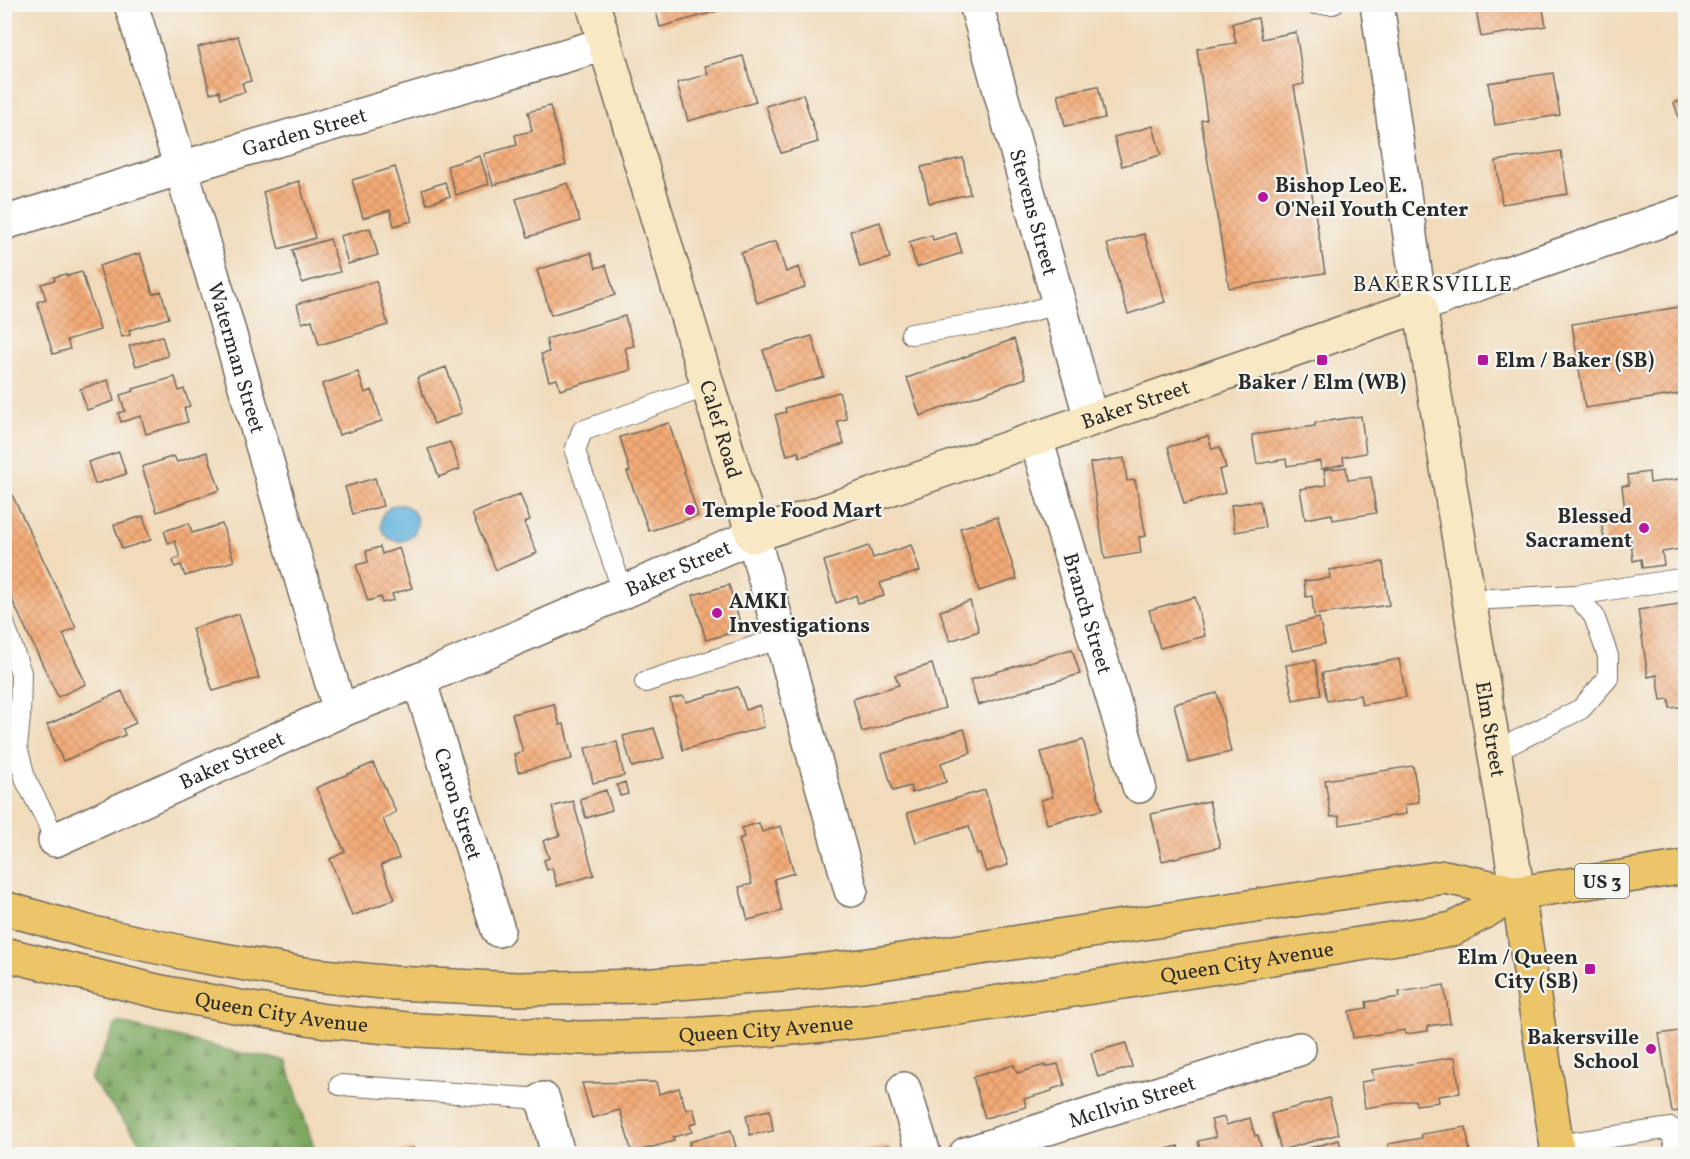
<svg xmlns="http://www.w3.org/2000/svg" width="1690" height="1159" font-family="Vollkorn,serif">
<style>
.forest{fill:url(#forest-firs);stroke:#546a46;stroke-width:1.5}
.water{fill:#61b2dc;stroke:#466e84;stroke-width:1.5}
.building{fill:url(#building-cross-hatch)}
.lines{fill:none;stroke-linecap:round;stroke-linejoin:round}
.service-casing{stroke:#70695d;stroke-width:22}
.minor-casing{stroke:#70695d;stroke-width:36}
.secondary-casing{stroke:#70695d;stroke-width:36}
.primary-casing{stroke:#70695d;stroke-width:36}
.service{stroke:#fff;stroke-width:20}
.minor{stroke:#fff;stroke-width:33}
.secondary{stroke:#f8e8c3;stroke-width:33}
.primary{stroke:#edc569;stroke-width:33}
.poi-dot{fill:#b5179e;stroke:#f6f6f2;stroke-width:2}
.labels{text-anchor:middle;stroke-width:4.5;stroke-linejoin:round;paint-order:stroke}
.shield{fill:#f6f6f2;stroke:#686867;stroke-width:1.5}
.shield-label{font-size:20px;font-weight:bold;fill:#2b2b2b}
.street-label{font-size:21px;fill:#2b2b2b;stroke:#f6f6f2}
.poi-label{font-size:21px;font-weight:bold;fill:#2b2b2b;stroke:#f6f6f2;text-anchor:start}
.neighbourhood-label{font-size:22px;letter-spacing:1.5px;fill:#2b2b2b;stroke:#f6f6f2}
</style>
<defs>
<pattern id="forest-firs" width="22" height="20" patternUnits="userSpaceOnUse" patternTransform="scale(1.5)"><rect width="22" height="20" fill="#7ea860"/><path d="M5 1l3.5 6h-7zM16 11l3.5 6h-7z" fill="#67894f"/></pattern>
<pattern id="building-cross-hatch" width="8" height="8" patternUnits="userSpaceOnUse" patternTransform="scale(1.5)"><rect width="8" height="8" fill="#f3aa76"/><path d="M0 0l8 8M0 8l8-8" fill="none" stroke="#d09266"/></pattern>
</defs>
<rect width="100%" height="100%" fill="#f6f6f2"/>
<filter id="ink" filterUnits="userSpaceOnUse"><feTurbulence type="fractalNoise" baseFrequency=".0167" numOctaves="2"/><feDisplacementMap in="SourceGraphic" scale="12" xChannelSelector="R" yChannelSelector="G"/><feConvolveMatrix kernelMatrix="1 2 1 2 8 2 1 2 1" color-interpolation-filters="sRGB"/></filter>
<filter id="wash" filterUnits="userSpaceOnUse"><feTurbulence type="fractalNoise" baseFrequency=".008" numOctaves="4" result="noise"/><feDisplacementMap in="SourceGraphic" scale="24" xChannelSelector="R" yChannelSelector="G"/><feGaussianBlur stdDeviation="1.35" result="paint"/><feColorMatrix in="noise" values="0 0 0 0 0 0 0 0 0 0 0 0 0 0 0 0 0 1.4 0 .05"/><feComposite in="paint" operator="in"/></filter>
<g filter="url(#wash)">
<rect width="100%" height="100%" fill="#f1dbbb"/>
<path class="forest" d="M117,1022L236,1052L286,1061L316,1154H150L90,1079Z"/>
<path class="water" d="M381 523a18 18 0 1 1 36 0a18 18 0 1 1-36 0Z"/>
<g id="blocks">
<path class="building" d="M654,4H739V5L660,27Z
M1475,4H1542L1546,26L1481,37Z
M1258,18L1262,39L1296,32L1304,84L1294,86L1325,273L1229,288L1201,120L1207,119L1197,49L1236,43L1232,23Z
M238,36L251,81L242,83L245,92L221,98L219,91L210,93L198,47Z
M743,56L756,102L688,121L677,83L708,74L705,66Z
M1553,73L1560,115L1495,125L1488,83Z
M1098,86L1105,118L1065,126L1058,94Z
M803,94L818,142L781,153L766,106Z
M1686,99V136H1685L1674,103Z
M550,106L566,165L493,185L484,154L517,145L515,135L532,131L528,112Z
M1153,126L1161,155L1122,166L1114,137Z
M1561,151L1568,194L1502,204L1496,161Z
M480,156L489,184L456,195L447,166Z
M963,158L970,194L929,203L921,167Z
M395,167L412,221L394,226L390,210L363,218L352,180Z
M299,181L315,238L279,249L263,192Z
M445,182L450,196L427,204L422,190Z
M568,183L580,221L528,237L516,199Z
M880,222L890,258L860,267L850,231Z
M370,228L378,255L348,264L340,236Z
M956,233L962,253L917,267L909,242L932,235L933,240Z
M1144,234L1165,302L1128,314L1107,244Z
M330,239L340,272L302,283L292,250Z
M776,241L786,272L799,267L805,287L757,303L741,253Z
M140,253L153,294L161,291L169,318L129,330L130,335L122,337L99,266Z
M591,253L596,268L606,265L615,295L551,315L537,270Z
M82,272L100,330L67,340L70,349L53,354L37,302L46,299L41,284L55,280L54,277L66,274L67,276Z
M376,281L388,325L319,345L312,320L302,323L297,304Z
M1686,306V393L1585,408L1572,324Z
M625,316L634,346L625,348L631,370L560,390L557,379L549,381L541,354L549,352L546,339Z
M162,336L168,356L136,366L129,346Z
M812,336L824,377L775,391L763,350Z
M1014,339L1026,378L920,416L907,378Z
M446,367L462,413L434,424L417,378Z
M358,372L365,393L372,390L382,421L339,435L322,384Z
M175,377L179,391L184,389L190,406L184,408L188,422L146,434L141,416L121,422L118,413L125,411L120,395L134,391L133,389Z
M108,380L114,401L87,410L80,389Z
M839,392L847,419L837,421L844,444L800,457L798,452L787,455L775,415L786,412L785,408Z
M1361,416L1366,453L1343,457L1344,464L1321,469L1320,461L1287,466L1286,459L1257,464L1252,435L1315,426V423Z
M669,423L698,516L649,531L627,472L630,471L620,437Z
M1208,436L1212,449L1220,447L1226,468L1219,470L1225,493L1184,504L1168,447Z
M450,442L460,469L439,477L428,449Z
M119,452L126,474L95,484L88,462Z
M207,452L220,490L157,512L142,467L174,456L177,462Z
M1124,458L1127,481L1135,480L1146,536L1139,537L1141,553L1105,559L1090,463Z
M1346,467L1348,480L1371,477L1376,513L1333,520L1332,514L1305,519L1300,489L1326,485L1324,470Z
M1649,472L1650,483L1686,478V548L1662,552L1664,565L1642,568L1641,559L1633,561L1631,540L1605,544L1600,515L1625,511L1622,486L1629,485L1628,475Z
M4,478L76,628L63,634L86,684L58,697L4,583Z
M375,478L383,506L353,514L345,487Z
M520,494L530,520L524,523L537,553L496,570L472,514Z
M1260,501L1265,527L1235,532L1231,505Z
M143,516L151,540L122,549L114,525Z
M997,517L1017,579L979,591L960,528Z
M189,523L192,533L222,524L234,561L185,576L181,565L175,567L173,560L180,557L175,541L168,543L164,531Z
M911,545L920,571L880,583L884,596L858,603L856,595L836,603L824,561L869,546L873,558Z
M380,547L382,554L399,548L412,588L392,594L394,600L382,603L381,597L368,601L356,565L368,562L366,551Z
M1383,562L1389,605L1314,615L1312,596L1306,597L1304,581L1330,578L1329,570Z
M729,585L742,630L706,640L693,595Z
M1195,597L1205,636L1160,648L1149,610Z
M970,601L979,631L950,641L940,611Z
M1686,603V697H1684L1686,706L1670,708L1669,699L1661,700L1657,675L1648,677L1638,610Z
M239,614L259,678L213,691L192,629Z
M1319,618L1325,644L1292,651L1286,626Z
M1072,649L1080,674L978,705L970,680Z
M1399,659L1406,697L1362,705L1360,695L1327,701L1322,673Z
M1315,660L1321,695L1293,700L1286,665Z
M932,664L945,708L862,732L853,699L899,685L895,675Z
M738,687L746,710L760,705L764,727L683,750L670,699L683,696L686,702Z
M122,691L136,723L123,729L125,735L63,761L47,725Z
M1217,693L1231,752L1188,762L1174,704Z
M554,704L560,725L564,724L572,759L518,772L514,754L523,752L512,714Z
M654,728L664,758L632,767L623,736Z
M964,729L971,753L941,763L946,782L912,793L910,786L893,791L882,754Z
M1083,740L1102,810L1047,824L1041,800L1053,797L1041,752Z
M617,742L624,776L593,783L585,748Z
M373,763L396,812L383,819L399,858L381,865L395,899L352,916L330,859L345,852L316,788Z
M1413,766L1419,802L1405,805L1406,814L1340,825L1339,816L1331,817L1325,780Z
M625,782L628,794L620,796L617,785Z
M606,790L612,810L586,818L580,799Z
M985,790L1008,865L986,872L980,854H977L969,826L916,842L907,813Z
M573,801L594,875L557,886L552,868L547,870L544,860L549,858L543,841L560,835L552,807Z
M1209,801L1220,847L1162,861L1151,814Z
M759,823L762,832L781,826L794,873L774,879L782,911L748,920L739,887L752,884L739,839L744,837L741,828Z
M1444,985L1450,1023L1428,1026V1031L1405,1034V1030L1353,1038L1349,1011L1367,1008L1366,1002L1400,997L1399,992Z
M1686,1030V1110L1672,1112L1659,1034Z
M1126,1043L1132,1067L1098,1077L1091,1053Z
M1455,1057L1460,1093L1438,1096L1439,1102L1416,1105L1415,1100L1365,1108L1361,1082L1374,1080L1372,1070Z
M1058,1064L1065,1085L1052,1089V1091L1024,1099L1026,1107L985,1118L973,1077L1014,1065L1017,1073L1045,1065V1067Z
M656,1082L659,1094L679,1088L686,1110L693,1108L697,1122L690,1125L692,1132L673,1137L674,1141L632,1153L620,1110L592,1118L582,1083Z
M1329,1098L1339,1134L1281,1150L1271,1114Z
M770,1110L773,1131L750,1135L746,1115Z
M1224,1117L1226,1125L1250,1118L1255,1136L1258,1135L1263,1154H1201L1198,1141L1216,1137L1211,1120Z
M1466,1127L1470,1154H1387L1386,1150H1389L1388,1144L1422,1138L1421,1134Z
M731,1130L736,1147L709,1154L706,1147L691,1151L689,1142Z
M1339,1140L1343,1154H1311L1309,1148Z
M889,1145L891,1154H850Z
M1178,1146L1180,1154H1149Z
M413,1148L415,1154H400L399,1152Z"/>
</g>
</g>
<g filter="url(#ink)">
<use href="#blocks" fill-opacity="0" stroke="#70695d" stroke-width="1.5"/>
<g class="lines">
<defs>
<path id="service" d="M1315,4H1333
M911,334L1002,320L1059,303
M623,592L575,451L582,431L708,386
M1576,595L1686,578
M1469,600L1576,595L1594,616L1608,656V678L1581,709L1494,752
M4,623L21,673L20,717L17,747L26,781L44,815L55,840
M645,682L781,638
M340,1085L543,1099
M1557,1145L1671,1128L1676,1154"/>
<g id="minor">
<path id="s1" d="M131,4L181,168L340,711"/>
<path id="s2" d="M976,4L1091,419"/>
<path d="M1377,4L1420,306L1502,275L1686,212"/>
<path id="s3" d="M4,223L181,168L605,44"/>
<path id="s4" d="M1036,439L1139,786"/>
<path id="s5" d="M419,680L498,930"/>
<path id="s6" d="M55,840L340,711L419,680L753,536L851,890"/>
<path d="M904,1089L924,1154"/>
<path d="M543,1099L558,1154"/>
<path id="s7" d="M966,1154L1299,1049"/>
</g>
<g id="secondary">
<path id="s8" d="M593,4L753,536L1420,306L1518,893"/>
</g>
<g id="primary">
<path d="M1518,893L1558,1154"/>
<path d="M4,908L88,932L195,955L303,974L394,983L518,989L640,986L781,975L862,966L1445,877L1518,893"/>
<path id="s9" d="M4,954L161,992L240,1007L326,1021L418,1030L581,1038L687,1035L792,1028L866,1021L974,1006L1453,929L1518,893L1686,867"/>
</g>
</defs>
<use href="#service" class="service-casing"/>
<use href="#minor" class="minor-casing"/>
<use href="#secondary" class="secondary-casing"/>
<use href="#primary" class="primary-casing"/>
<use href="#service" class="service"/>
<use href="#minor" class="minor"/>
<use href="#secondary" class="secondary"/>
<use href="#primary" class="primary"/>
</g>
</g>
<g class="poi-dot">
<circle cx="1263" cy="197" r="6"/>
<rect x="1316" y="354" width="12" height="12" rx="3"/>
<rect x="1477" y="354" width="12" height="12" rx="3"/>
<circle cx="690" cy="510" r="6"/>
<circle cx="1644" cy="528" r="6"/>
<circle cx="717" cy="613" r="6"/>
<rect x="1584" y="963" width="12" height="12" rx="3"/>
<circle cx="1651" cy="1049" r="6"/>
</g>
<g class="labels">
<rect class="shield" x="1575" y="864" width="54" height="34" rx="4.5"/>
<g class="shield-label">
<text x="1602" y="888">US 3</text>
</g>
<g class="street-label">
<text dy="7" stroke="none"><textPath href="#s3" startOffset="314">Garden Street</textPath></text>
<text dy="7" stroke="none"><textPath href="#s2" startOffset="216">Stevens Street</textPath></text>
<text dy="7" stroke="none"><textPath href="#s1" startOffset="369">Waterman Street</textPath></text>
<text dy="7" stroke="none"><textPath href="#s8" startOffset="960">Baker Street</textPath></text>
<text dy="7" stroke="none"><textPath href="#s8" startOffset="444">Calef Road</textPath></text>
<text dy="7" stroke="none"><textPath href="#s6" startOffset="680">Baker Street</textPath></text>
<text dy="7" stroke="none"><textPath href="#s4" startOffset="182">Branch Street</textPath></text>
<text dy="7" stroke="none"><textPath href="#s8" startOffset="1690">Elm Street</textPath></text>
<text dy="7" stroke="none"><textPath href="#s6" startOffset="194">Baker Street</textPath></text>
<text dy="7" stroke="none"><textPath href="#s5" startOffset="130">Caron Street</textPath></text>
<text dy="7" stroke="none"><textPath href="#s9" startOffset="1256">Queen City Avenue</textPath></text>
<text dy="7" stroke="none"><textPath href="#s9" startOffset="284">Queen City Avenue</textPath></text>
<text dy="7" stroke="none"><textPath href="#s9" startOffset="770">Queen City Avenue</textPath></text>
<text dy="7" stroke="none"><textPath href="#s7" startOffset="174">McIlvin Street</textPath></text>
</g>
<g class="poi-label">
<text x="1275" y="192">Bishop Leo E.<tspan x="1275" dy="24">O'Neil Youth Center</tspan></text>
<text x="1495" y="367">Elm / Baker (SB)</text>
<text x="1322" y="389" text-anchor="middle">Baker / Elm (WB)</text>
<text x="702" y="517">Temple Food Mart</text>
<text x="1632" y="523" text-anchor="end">Blessed<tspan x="1632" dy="24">Sacrament</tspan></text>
<text x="729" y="608">AMKI<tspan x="729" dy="24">Investigations</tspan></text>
<text x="1578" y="964" text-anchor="end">Elm / Queen<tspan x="1578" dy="24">City (SB)</tspan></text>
<text x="1639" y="1044" text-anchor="end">Bakersville<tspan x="1639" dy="24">School</tspan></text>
</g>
<g class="neighbourhood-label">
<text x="1433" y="291">BAKERSVILLE</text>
</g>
</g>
<rect width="1690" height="1159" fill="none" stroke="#f6f6f2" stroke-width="24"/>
</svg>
